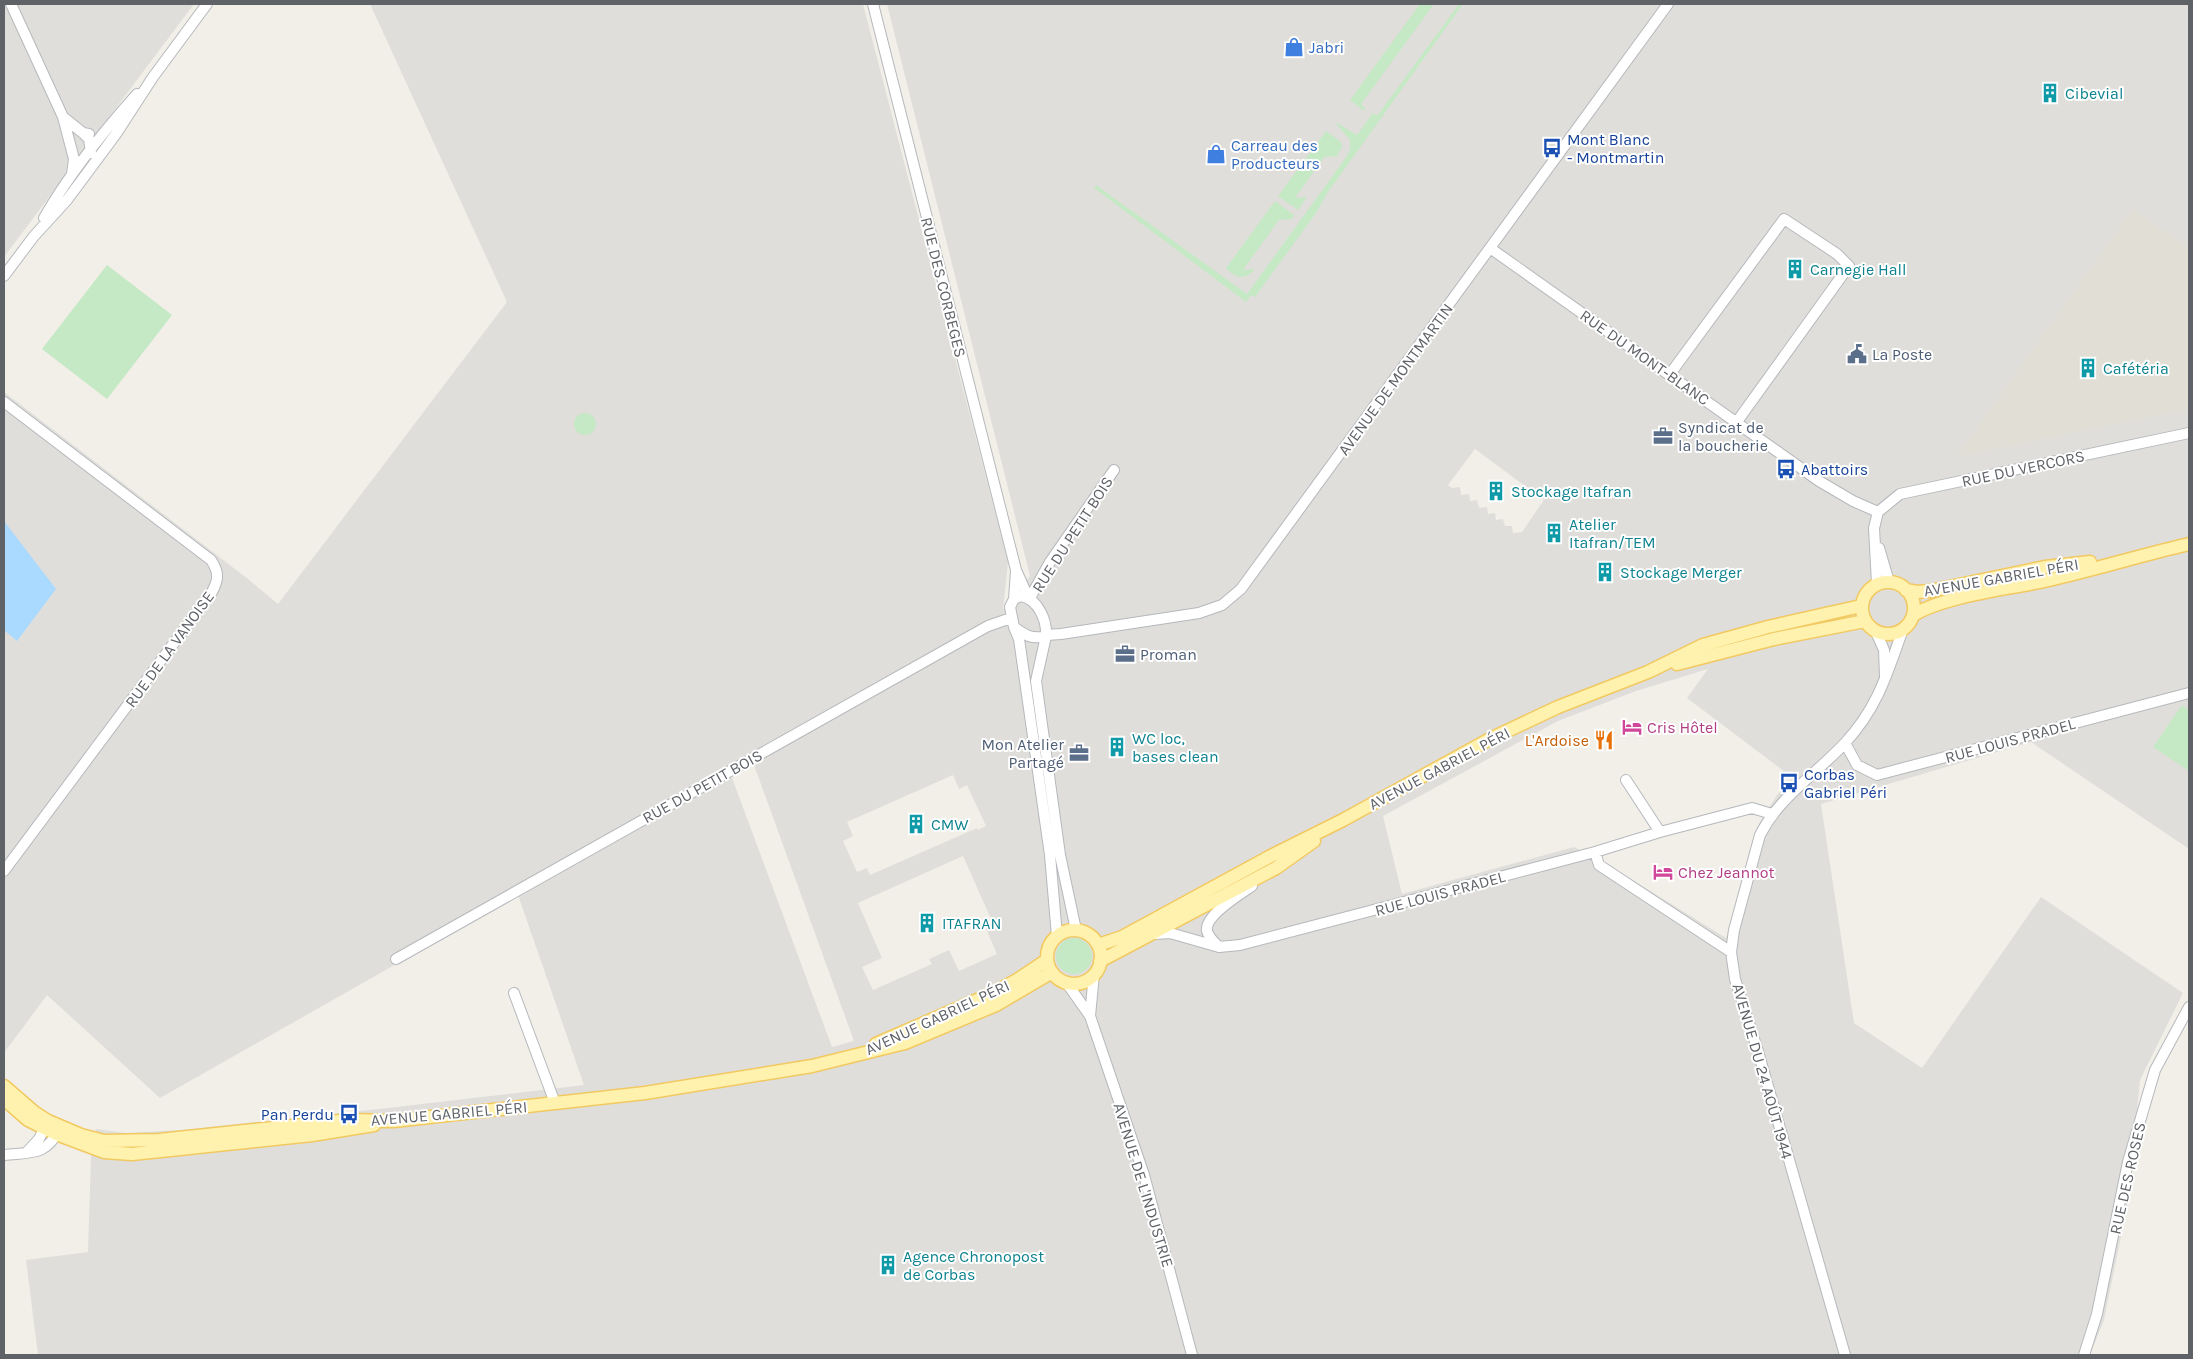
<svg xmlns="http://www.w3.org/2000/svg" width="2193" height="1359" font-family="Karla,sans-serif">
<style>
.industrial{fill:#e0deda;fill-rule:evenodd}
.education{fill:#e1ded6}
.green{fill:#c5e8c5}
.water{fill:#aadaff}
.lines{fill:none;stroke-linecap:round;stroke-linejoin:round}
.minor-casing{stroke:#b5b8bc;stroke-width:12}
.major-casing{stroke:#f2c960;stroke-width:15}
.minor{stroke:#fff;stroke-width:10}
.major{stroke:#fff2af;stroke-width:12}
.labels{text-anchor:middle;stroke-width:4;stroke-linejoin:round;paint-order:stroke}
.shop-label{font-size:16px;fill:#366cbe;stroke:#fff;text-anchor:start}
.culture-label{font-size:16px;fill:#0d838f;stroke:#fff;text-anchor:start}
.transit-label{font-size:16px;fill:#164399;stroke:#fff;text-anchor:start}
.street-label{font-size:16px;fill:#5f6368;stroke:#fff}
.service-label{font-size:16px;fill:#4e5e75;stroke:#fff;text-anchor:start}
.hotel-label{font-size:16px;fill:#b23c85;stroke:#fff;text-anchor:start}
.food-label{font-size:16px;fill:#c56008;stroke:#fff;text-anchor:end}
</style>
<rect width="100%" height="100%" fill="#f1efe8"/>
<path class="industrial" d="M4,4H194L4,257Z
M370,4H863L1008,562L1003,610L1030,576L887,4H2189V849L2031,742L1821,804L1854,1023L1922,1068L2041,897L2183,993L2140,1080L2127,1207L2104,1320L2090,1355H38L26,1260L88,1252L91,1157L96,1129L126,1133L182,1130L379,1109L584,1085L518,895L160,1098L47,995L4,1053V392L248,579L278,604L507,302ZM1475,449L1544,500L1522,532L1513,533L1512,526H1505L1503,519L1496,520L1495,513L1488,514L1487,507L1479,508L1477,500L1470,501L1469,494L1461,495L1460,487L1452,488L1448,485ZM1708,669L1687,698L1793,778L1777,795L1760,822L1726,938L1602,861L1574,847L1402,894L1383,816L1558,721L1636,691ZM750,754L854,1041L832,1047L728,767ZM953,775L959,789L967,785L986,826L978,830L977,828L870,875L867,868L857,872L843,841L853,836L847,822ZM963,856L992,921L984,924L997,954L959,971L949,950L929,959L932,964L873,990L862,967L882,958L858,903Z"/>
<path class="education" d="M2133,209L2189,249V409L1956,457Z"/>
<path class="green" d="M1420,4H1434L1361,104L1365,108L1364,111L1350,100Z
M1459,4H1463L1328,192L1316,213L1255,297L1251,295L1246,302L1094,188L1096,185L1247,294L1347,156L1350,149V140L1336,124L1337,123L1357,135L1373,113L1377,116Z
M1326,131L1341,142L1342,147L1337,156L1324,157L1295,198L1307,197L1298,210L1278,196Z
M1275,201L1294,215L1292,219L1279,220L1243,270L1255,269C1246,281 1235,278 1226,268Z
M107,265L172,315L107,399L42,349Z
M574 424a11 11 0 1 1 22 0a11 11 0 1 1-22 0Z
M2182,705L2189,710V771L2153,747Z
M1056 956a18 18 0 1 1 36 0a18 18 0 1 1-36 0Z"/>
<path class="water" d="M4,521L56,589L17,641L4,630Z"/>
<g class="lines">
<defs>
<path id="minor" d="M11,4L63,117L74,159L72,174
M873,4L1016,570L1028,597
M63,117L83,133L89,134
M83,133L89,139L91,153
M44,218C69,174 103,132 137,94
M1490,248L1819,481L1853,501L1878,512
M4,276L34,236L67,200L116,134L153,77L207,4
M1670,374L1784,219L1837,254L1849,266L1736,423
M4,402L211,560C219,572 219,579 212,592L4,871
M1879,548L1889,582
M1877,584L1874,528L1878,512L1900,494L2189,433
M1021,596C1038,599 1047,620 1046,636C1032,640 1025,635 1014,627L1010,607L1014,599Z
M1030,598L1050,562L1114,470
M1014,599L1016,571
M1014,627L1019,639L1050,855L1057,936
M1876,632L1884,650L1885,676
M1046,635L1061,634L1199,613L1222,605L1241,589L1668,4
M1046,636L1036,681L1060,855L1076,930
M1845,743L1857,765L1877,775L2189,693
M1626,780L1660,832
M1595,852L1599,865L1731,952
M1154,934L1170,933L1219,947L1240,945L1595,852L1660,832L1752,808L1772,814
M1219,947C1214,942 1209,938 1207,931C1204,915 1241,894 1252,886
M396,959L963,640L988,626L1011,618
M1066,982L1090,1016L1144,1175L1192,1355
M514,993L555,1103
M1090,1016L1094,974
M27,1152L39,1139L47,1123
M4,1155C30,1152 47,1156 59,1129
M1845,1355L1757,1048L1735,979L1731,952L1734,930L1760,835C1779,797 1816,774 1845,743C1878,707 1887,674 1903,629
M2084,1355L2097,1314L2128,1162L2155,1070L2189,1007"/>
<path id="major" d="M1862 608a26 26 0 1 1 52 0a26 26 0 1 1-52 0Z
M1906,590L1917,592L1930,591L2045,567L2090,562
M1913,615C1947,595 2009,589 2049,580C2096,569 2142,555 2189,544
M1677,664L1774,639L1865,621
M1047 957a27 27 0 1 1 54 0a27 27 0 1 1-54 0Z
M1098,945L1122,937L1269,857L1343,820L1490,739L1558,707L1648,672L1703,645L1768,627L1861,606
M1100,961L1276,868L1314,841
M876,1044L991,994L1017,980L1047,960
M4,1086L34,1112L48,1121L81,1135L104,1141L159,1140L349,1120L394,1121L645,1093L812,1066L905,1043L996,1005L1052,972
M4,1099L28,1120L56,1134L104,1152L132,1154L312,1135L374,1125"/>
</defs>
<use href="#minor" class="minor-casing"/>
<use href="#major" class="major-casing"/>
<use href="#minor" class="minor"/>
<use href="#major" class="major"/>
</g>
<defs>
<symbol id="shop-bare" viewBox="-9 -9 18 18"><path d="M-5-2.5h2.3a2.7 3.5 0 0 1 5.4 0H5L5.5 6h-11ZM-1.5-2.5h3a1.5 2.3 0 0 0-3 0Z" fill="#3f7fe0" stroke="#fff" stroke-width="2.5" paint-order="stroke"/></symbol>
<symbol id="building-bare" viewBox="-9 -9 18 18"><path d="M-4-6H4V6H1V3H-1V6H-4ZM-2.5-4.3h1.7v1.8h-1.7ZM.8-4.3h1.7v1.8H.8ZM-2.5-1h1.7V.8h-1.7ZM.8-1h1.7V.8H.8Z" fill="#0f9aa8" stroke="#fff" stroke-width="2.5" paint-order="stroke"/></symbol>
<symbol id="bus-bare" viewBox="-9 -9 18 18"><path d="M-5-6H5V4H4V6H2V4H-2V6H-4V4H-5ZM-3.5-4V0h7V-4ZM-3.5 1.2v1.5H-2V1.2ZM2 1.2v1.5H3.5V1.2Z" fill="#1a4fb4" stroke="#fff" stroke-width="2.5" paint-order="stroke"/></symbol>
<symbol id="civic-bare" viewBox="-9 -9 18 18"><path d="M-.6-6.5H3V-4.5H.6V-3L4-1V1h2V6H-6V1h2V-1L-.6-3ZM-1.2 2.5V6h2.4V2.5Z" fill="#5c6f8a" stroke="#fff" stroke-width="2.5" paint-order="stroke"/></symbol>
<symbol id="office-bare" viewBox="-9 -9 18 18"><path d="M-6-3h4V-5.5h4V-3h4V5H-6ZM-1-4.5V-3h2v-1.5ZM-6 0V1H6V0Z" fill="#5c6f8a" stroke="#fff" stroke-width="2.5" paint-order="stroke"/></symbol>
<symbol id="hotel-bare" viewBox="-9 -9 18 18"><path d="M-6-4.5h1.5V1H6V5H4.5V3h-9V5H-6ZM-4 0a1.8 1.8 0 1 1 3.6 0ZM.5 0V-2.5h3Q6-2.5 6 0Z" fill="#d1479c" stroke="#fff" stroke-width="2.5" paint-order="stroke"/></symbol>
<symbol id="restaurant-bare" viewBox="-9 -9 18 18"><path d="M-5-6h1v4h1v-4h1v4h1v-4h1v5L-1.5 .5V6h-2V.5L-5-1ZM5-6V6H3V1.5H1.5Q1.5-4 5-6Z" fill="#e8710a" stroke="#fff" stroke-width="2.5" paint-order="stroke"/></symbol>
</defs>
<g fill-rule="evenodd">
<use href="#shop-bare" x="1280" y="33" width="28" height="28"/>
<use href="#building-bare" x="2036" y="79" width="28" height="28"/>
<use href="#bus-bare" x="1538" y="134" width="28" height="28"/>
<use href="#shop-bare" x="1202" y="140" width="28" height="28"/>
<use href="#building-bare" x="1781" y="255" width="28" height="28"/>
<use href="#civic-bare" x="1843" y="340" width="28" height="28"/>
<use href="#building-bare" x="2074" y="354" width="28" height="28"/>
<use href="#office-bare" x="1649" y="422" width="28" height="28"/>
<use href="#bus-bare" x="1772" y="455" width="28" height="28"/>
<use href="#building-bare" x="1482" y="477" width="28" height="28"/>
<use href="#building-bare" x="1540" y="519" width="28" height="28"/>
<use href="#building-bare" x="1591" y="558" width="28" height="28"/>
<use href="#office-bare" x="1111" y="640" width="28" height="28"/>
<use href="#hotel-bare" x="1618" y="713" width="28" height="28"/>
<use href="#restaurant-bare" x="1590" y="726" width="28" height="28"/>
<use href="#building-bare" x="1103" y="733" width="28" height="28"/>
<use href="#office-bare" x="1065" y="739" width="28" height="28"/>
<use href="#bus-bare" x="1775" y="769" width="28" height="28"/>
<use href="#building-bare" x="902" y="810" width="28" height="28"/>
<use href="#hotel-bare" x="1649" y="858" width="28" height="28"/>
<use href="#building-bare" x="913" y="909" width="28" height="28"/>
<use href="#bus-bare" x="335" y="1100" width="28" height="28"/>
<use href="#building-bare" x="874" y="1251" width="28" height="28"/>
</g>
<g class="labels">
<g class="shop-label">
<text x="1309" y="53">Jabri</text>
<text x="1231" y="151">Carreau des<tspan x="1231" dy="18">Producteurs</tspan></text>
</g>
<g class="culture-label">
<text x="2065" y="99">Cibevial</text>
<text x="1810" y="275">Carnegie Hall</text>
<text x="2103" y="374">Cafétéria</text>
<text x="1511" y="497">Stockage Itafran</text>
<text x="1569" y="530">Atelier<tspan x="1569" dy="18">Itafran/TEM</tspan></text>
<text x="1620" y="578">Stockage Merger</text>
<text x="1132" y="744">WC loc,<tspan x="1132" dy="18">bases clean</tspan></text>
<text x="931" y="830">CMW</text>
<text x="942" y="929">ITAFRAN</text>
<text x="903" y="1262">Agence Chronopost<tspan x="903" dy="18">de Corbas</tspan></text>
</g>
<g class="transit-label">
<text x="1567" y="145">Mont Blanc<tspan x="1567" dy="18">- Montmartin</tspan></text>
<text x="1801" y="475">Abattoirs</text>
<text x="1804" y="780">Corbas<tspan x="1804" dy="18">Gabriel Péri</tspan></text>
<text x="334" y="1120" text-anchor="end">Pan Perdu</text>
</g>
<g class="street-label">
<text transform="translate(944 287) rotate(76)" y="6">RUE DES CORBEGES</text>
<text transform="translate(1645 357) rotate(35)" y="6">RUE DU MONT-BLANC</text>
<text transform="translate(1395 379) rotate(-54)" y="6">AVENUE DE MONTMARTIN</text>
<text transform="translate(2023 468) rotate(-12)" y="6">RUE DU VERCORS</text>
<text transform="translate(1072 534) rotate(-57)" y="6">RUE DU PETIT BOIS</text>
<text transform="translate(2001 577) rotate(-10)" y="6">AVENUE GABRIEL PÉRI</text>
<text transform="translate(169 649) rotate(-54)" y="6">RUE DE LA VANOISE</text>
<text transform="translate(2010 740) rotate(-15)" y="6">RUE LOUIS PRADEL</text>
<text transform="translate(1439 768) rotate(-28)" y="6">AVENUE GABRIEL PÉRI</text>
<text transform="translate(702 786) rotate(-29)" y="6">RUE DU PETIT BOIS</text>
<text transform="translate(1440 893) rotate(-15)" y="6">RUE LOUIS PRADEL</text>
<text transform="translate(937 1017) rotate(-25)" y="6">AVENUE GABRIEL PÉRI</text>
<text transform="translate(1763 1071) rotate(74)" y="6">AVENUE DU 24 AOÛT 1944</text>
<text transform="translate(449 1113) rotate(-5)" y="6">AVENUE GABRIEL PÉRI</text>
<text transform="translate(2127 1178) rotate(-77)" y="6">RUE DES ROSES</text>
<text transform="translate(1144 1185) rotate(73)" y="6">AVENUE DE L'INDUSTRIE</text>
</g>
<g class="service-label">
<text x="1872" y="360">La Poste</text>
<text x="1678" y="433">Syndicat de<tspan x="1678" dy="18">la boucherie</tspan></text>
<text x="1140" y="660">Proman</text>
<text x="1064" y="750" text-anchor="end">Mon Atelier<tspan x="1064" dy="18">Partagé</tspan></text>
</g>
<g class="hotel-label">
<text x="1647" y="733">Cris Hôtel</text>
<text x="1678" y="878">Chez Jeannot</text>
</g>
<g class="food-label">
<text x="1589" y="746">L'Ardoise</text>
</g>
</g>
<rect width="2193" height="1359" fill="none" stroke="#5f6368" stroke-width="10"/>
</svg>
